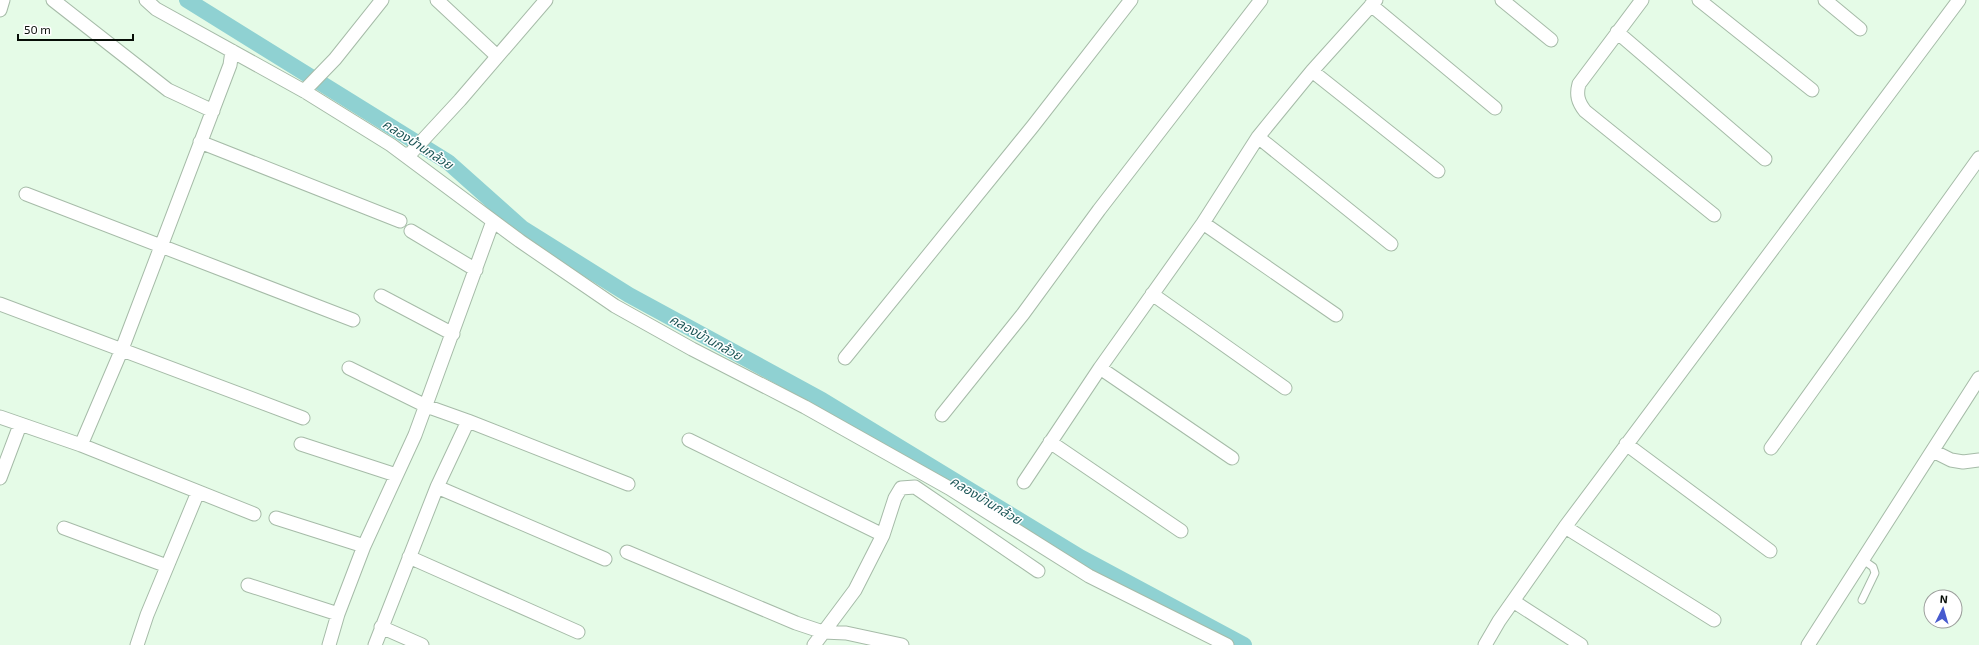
<svg xmlns="http://www.w3.org/2000/svg" width="1979" height="645" font-family="'Exo 2','Noto Sans Thai',sans-serif">
<style>
.lines{fill:none;stroke-linecap:round;stroke-linejoin:round}
.canal{stroke:#8fd1d2;stroke-width:16}
.lane-casing{stroke:#a6bba8;stroke-width:9}
.street-casing{stroke:#a6bba8;stroke-width:15}
.lane{stroke:#fff;stroke-width:7}
.street{stroke:#fff;stroke-width:13}
.labels{text-anchor:middle;stroke-width:3;stroke-linejoin:round;paint-order:stroke}
.water-label{font-size:13px;font-style:italic;fill:#1e5758;stroke:#fff}
</style>
<rect width="100%" height="100%" fill="#e5fbe7"/>
<g class="lines">
<path class="canal" d="M187,0L448,162L522,228L629,295L822,400L1080,557L1244,645"/>
<defs>
<path id="lane" d="M1862,600L1875,573L1873,567L1863,560"/>
<path id="street" d="M53,0L168,90L213,111
M146,0L156,9L304,91L391,145L520,241L615,306L692,349L805,407L949,488L1089,576L1227,645
M437,0L497,56
M1502,0L1551,40
M1642,0L1579,84C1576,95 1578,102 1585,111L1714,215
M1699,0L1812,90
M1825,0L1860,29
M1371,5L1495,108
M0,10L3,0
M1617,32L1765,159
M1312,71L1438,171
M304,91L335,59L382,0
M1258,137L1391,244
M200,142L400,221
M403,154H410L460,100L546,0
M26,194L353,320
M1203,223L1336,315
M411,231L476,270
M1152,294L1285,388
M381,296L453,334
M0,304L303,418
M845,358L1033,126L1131,0
M349,368L426,406L468,421L437,487L375,645
M1100,368L1232,458
M942,415L1023,314L1099,210L1261,0
M0,417L81,445L254,514
M468,421L628,484
M689,440L883,535
M1050,442L1181,531
M301,444L396,475
M1626,444L1770,551
M81,445L122,349L230,65L232,51
M1771,448L1979,158
M1933,451L1951,460L1963,462L1979,460
M0,478L20,425
M1024,482L1100,368L1203,223L1258,137L1312,71L1376,0
M437,487L605,559
M276,518L364,546
M1565,527L1714,620
M64,528L167,566
M627,552L796,623L823,632L846,633L902,645
M409,557L578,632
M248,585L338,614
M1513,601L1581,645
M381,627L422,645
M137,645L147,615L198,492
M329,645L338,614L364,546L415,435L493,221
M814,645L855,590L883,535L895,498L901,488L915,487L1038,571
M1485,645L1499,621L1565,527L1959,0
M1808,645L1979,378"/>
</defs>
<use href="#lane" class="lane-casing"/>
<use href="#street" class="street-casing"/>
<use href="#lane" class="lane"/>
<use href="#street" class="street"/>
</g>
<g class="labels">
<g class="water-label">
<text transform="translate(418 144) rotate(33)" y="5">คลองบ้านกล้วย</text>
<text transform="translate(706 337) rotate(29)" y="5">คลองบ้านกล้วย</text>
<text transform="translate(986 500) rotate(31)" y="5">คลองบ้านกล้วย</text>
</g>
</g>
<g transform="translate(1943 609) rotate(5)"><circle r="19" fill="#ffffff" stroke="#9c9e9c"/>
<path d="M0-3L7 15L0 10L-7 15Z" fill="#475ace"/>
<text y="-6" font-size="11" font-weight="bold" text-anchor="middle" fill="#070d07">N</text>
</g>
<path d="M18 34v6h115v-6" fill="none" stroke="#070d07" stroke-width="2"/>
<text x="24" y="34" font-size="12" fill="#070d07" stroke="#ffffff" stroke-width="3" paint-order="stroke">50 m</text>
</svg>
